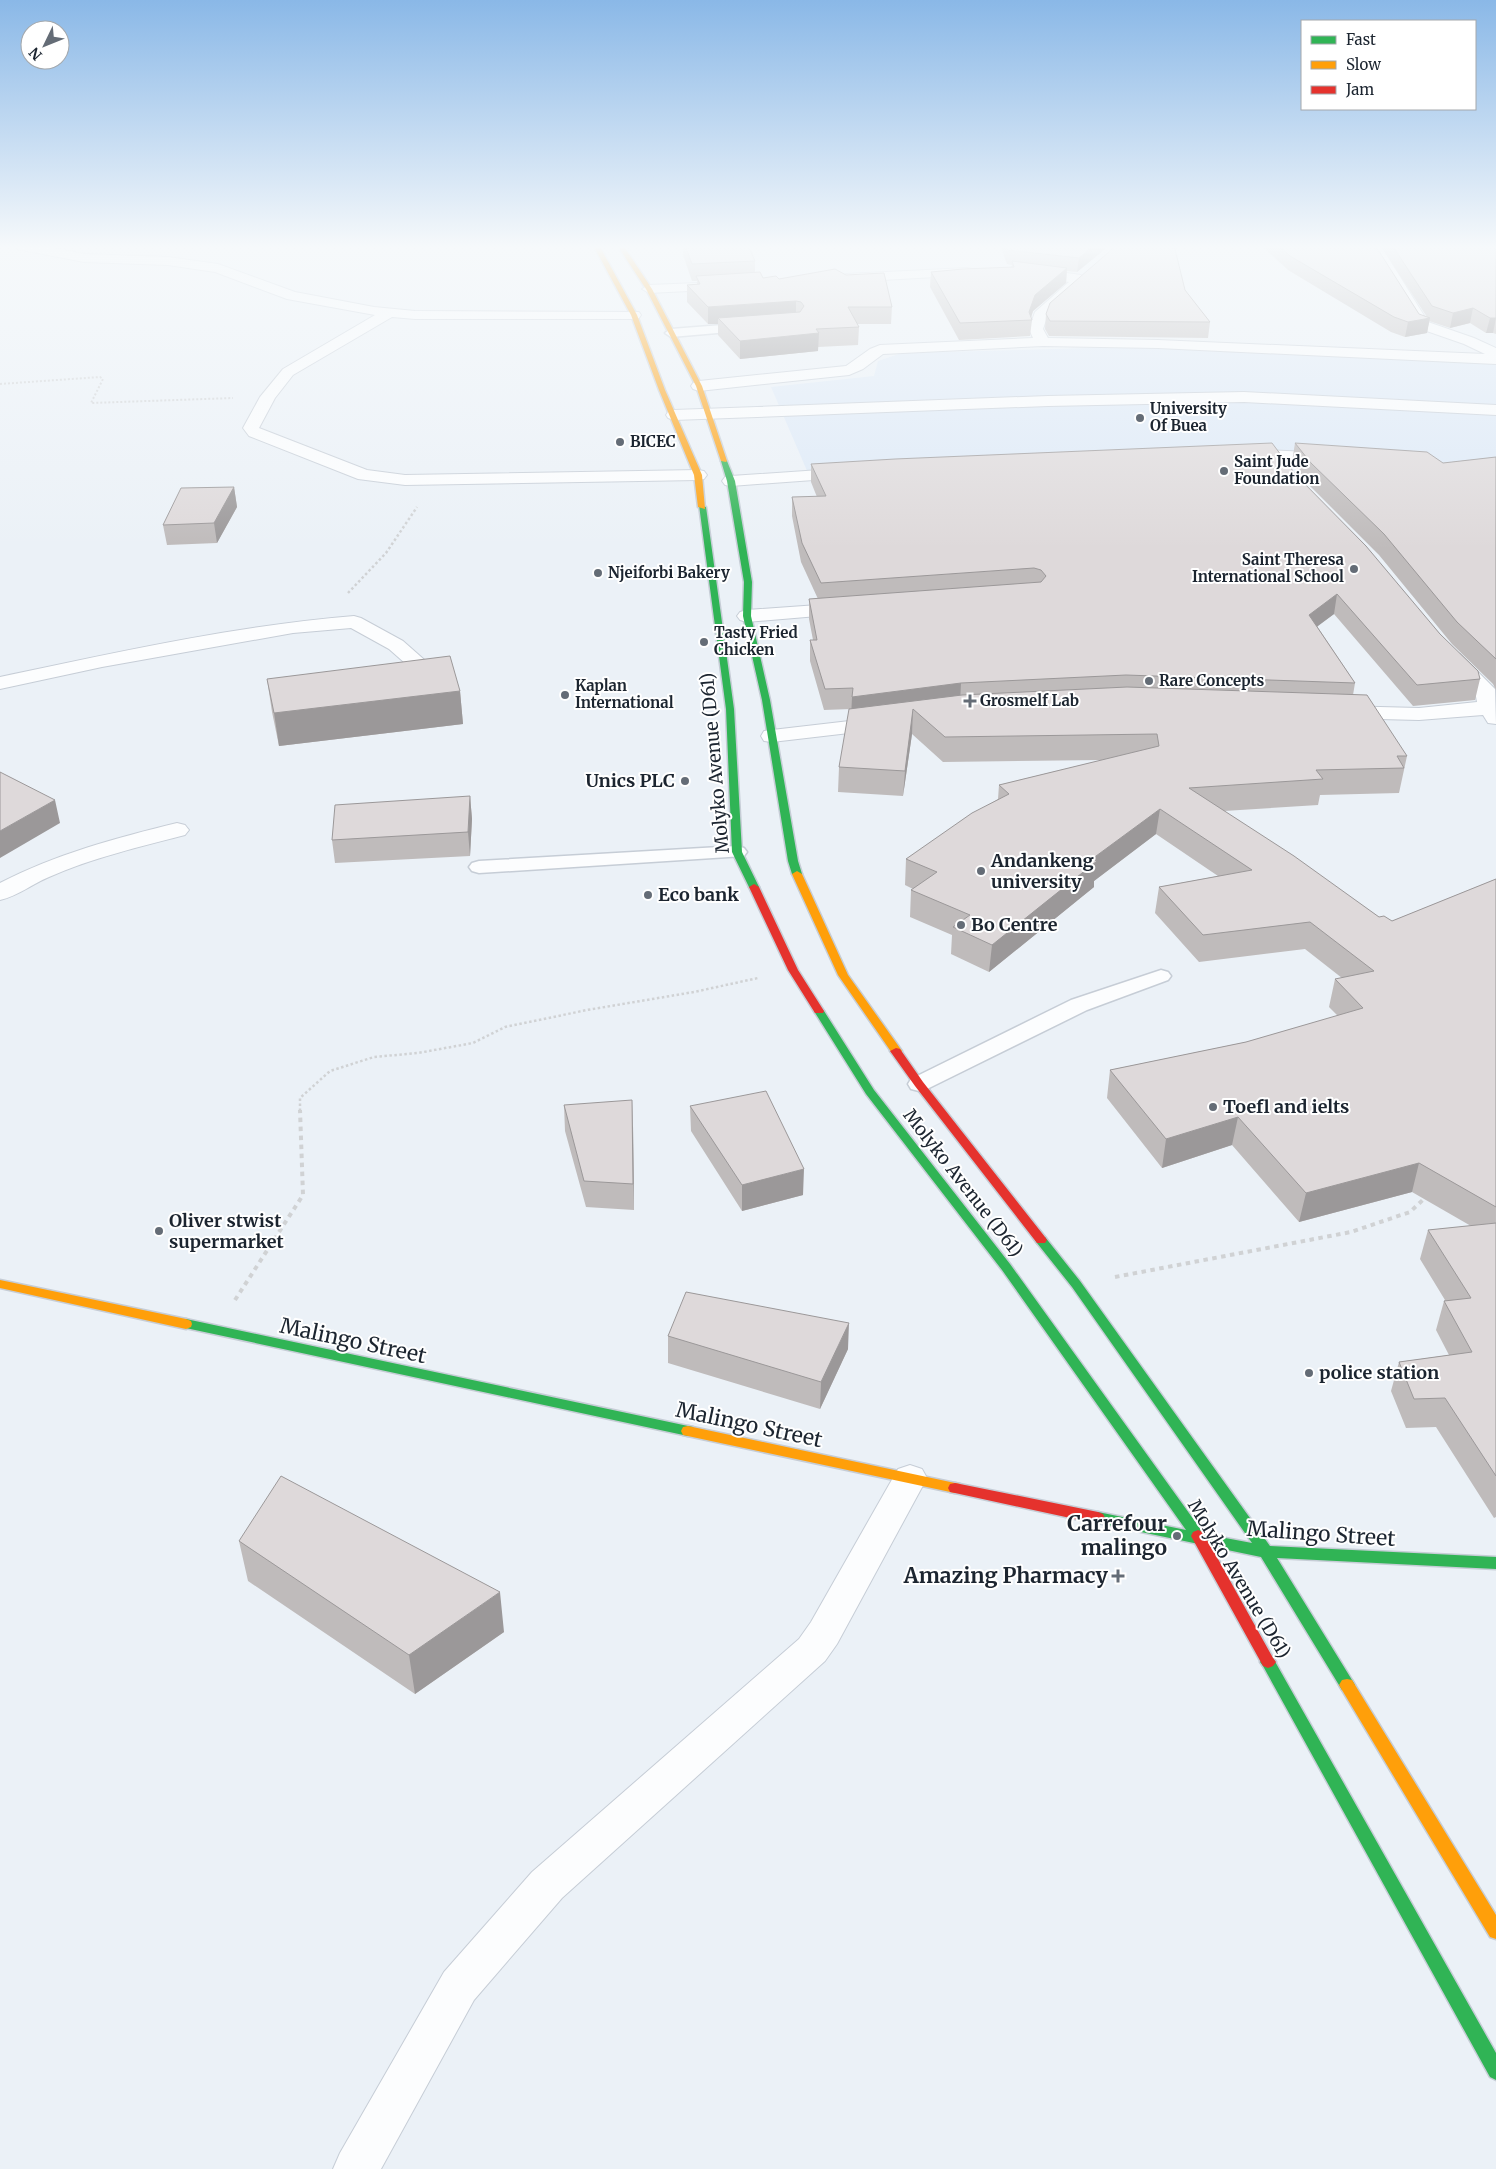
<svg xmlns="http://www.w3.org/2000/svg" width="1496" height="2169" font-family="Merriweather,serif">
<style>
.built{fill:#dde9f7}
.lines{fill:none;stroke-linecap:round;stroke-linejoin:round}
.lane-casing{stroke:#c6cdd6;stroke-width:3}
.street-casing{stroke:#c6cdd6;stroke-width:2}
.fast-casing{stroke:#c6cdd6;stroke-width:3}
.slow-casing{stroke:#c6cdd6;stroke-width:3}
.jam-casing{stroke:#c6cdd6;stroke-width:3}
.path-far2{stroke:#d0d2d4;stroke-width:2;stroke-dasharray:2 2;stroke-linecap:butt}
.path-far1{stroke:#d0d2d4;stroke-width:2.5;stroke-dasharray:2.5 2.5;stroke-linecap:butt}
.path{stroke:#d0d2d4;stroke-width:4;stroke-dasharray:4.5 4.5;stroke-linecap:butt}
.lane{fill:#fcfdfe;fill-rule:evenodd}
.street{fill:#fcfdfe;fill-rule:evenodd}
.fast{fill:#30b455;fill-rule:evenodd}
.slow{fill:#ff9f0a;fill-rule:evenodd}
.jam{fill:#e5322d;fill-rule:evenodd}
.wall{fill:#bfbbbb}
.shaded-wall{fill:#9b9899}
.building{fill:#ded9da;stroke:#9b9899}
.poi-dot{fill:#646c76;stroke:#fff;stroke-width:2}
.labels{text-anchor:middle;stroke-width:4;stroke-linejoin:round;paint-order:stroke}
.far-poi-label{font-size:15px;font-weight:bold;fill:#1c2530;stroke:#fff;text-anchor:start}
.street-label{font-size:18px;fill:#1c2530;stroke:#fff}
.poi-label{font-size:18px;font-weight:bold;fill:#1c2530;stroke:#fff;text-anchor:start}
.near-street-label{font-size:21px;fill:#1c2530;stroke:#fff}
.near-poi-label{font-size:21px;font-weight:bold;fill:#1c2530;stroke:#fff;text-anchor:end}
</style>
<rect width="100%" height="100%" fill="#ebf1f7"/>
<path class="built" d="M1162,346L1496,364V467L1249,450L808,473L771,387L874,376L878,361L902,353Z"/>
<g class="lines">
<defs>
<path id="lane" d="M748,323L752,324L754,327L752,330L671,337L665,333L671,329Z
M737,846L744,848L747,852L744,856L479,873L472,871L469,867L472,863L479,861Z
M1161,970L1168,972L1171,976L1168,980L1087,1010L927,1089L919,1091L911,1089L908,1084L911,1079L1071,1000Z"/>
<path id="street" d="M10,245H38L84,254L168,257L218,264L295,292L374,307L415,311L639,312L641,315L639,318L634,319H415L392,317L293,375L275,398L259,428L367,470L405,475L698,470L704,471L707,475L704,479L698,480L405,485L358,479L249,436L243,428L260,397L283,369L375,315L287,299L215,272L168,265L84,262L17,249Z
M1364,245H1378L1384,251L1428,322L1474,338L1496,348V364L1158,348L1043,346L883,354L863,369L849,375L699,391L693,389L691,386L693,383L699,381L846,366L870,349L880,345L1033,338L1029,329L1035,312L1069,282L1025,275L1023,272L1025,269L1030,268L1081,275L1088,279L1047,317L1043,329L1048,338L1158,340L1485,354L1464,344L1418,328L1374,256Z
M967,268L972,269L974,272L972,275L846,282L839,278L846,274Z
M723,282L730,286L728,289L649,293L642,289L649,285Z
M1244,392L1496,405V415L1244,402L1048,406L674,420L668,418L666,415L668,412L674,410L1048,396Z
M1244,449L1331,453L1337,454L1339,458L1337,462L1331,463L1238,458L1236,454L1238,450Z
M849,468L855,469L858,473L855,477L731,486L725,485L722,481L725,477L731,476Z
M846,603L853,605L856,609L853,613L747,622L740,620L737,616L740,612L747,610Z
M354,616L361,618L403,641L437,671L440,675L437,679L430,681L423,679L389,649L351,628L293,633L102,667L0,689V677C117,652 235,626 354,616Z
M1453,652L1460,654L1495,689L1496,724L1488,723L1483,715L1419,720L1340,718L1333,716L1329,712L1333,708L1340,706L1419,708L1477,702L1475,691L1443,658L1446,654Z
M884,717L892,718L895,723L892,728L772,742L764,741L761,736L764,731L772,730Z
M177,823L185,825L189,830L185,835C139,847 92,858 49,877C32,884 18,896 0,900V883C56,854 116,838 177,823Z
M910,1465L922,1469L927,1478L837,1644L825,1661L562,1898L474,2000L381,2169H333L340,2153L444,1972L532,1872L799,1639L811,1622L898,1469Z"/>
<path id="fast" d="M724,459L727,461L735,481L752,582L751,616L770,700L798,861L802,874L797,877L792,874L788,861L762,700L743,616L744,582L727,481L721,461Z
M699,505L706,507L734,709L742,852L759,887L754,890L749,887L732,852L726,709Z
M819,1008L824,1011L874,1090L1010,1264L1204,1534L1252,1543L1072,1287L1037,1243L1035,1240L1037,1237H1045L1080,1281L1270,1546L1496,1557V1569L1277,1558L1352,1680L1355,1685L1352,1690L1347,1691L1342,1690L1261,1557L1093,1522L1091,1518L1093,1514L1098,1512L1186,1530L1002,1270L866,1094L814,1011Z
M186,1319L688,1426L693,1427L695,1431L693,1435L688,1436L181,1327L180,1324L181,1321Z
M1268,1656L1273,1658L1496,2053V2080L1490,2077L1263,1666L1260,1662L1263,1658Z"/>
<path id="slow" d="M593,245H599L637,315L665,390L702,475L705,509L698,507L694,475L659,390L631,315Z
M617,245H623L652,289L702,386L727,461L726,462L721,461L696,386L646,289Z
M797,871L802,874L848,975L902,1051L900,1053H892L838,975L792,874Z
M0,1280L186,1319L191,1321L192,1324L191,1327L186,1329L0,1288Z
M688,1426L955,1483L960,1484L962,1488L960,1492L955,1493L683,1435L681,1431L683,1427Z
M1347,1679L1352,1680L1496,1915V1939L1490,1937L1342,1690L1339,1685L1342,1680Z"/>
<path id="jam" d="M754,884L759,887L798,970L824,1011L823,1013H815L788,970L749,887Z
M896,1048L900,1049L923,1082L1045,1237L1047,1240L1045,1243H1037L915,1086L890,1051Z
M955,1483L1098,1512L1103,1514L1105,1518L1103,1522L1098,1524L955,1493L950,1492L948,1488L950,1484Z
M1198,1530L1203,1532L1273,1658L1276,1662L1273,1666L1268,1668L1263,1666L1191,1536L1193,1532Z"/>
</defs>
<use href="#lane" class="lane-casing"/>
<use href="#street" class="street-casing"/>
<use href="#fast" class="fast-casing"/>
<use href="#slow" class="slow-casing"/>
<use href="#jam" class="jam-casing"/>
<path class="path-far2" d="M0,384L100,377L103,379L91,403L233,398"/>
<path class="path-far1" d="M348,593L386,553L417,507
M300,1111V1098L330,1071L374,1057L418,1053L473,1043L505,1027L587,1010L694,992L758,978"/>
<path class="path" d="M1115,1277L1351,1232L1410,1212L1427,1196
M235,1300L303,1195L300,1110"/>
<use href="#lane" class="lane"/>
<use href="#street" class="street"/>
<use href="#fast" class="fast"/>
<use href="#slow" class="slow"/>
<use href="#jam" class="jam"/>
</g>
<path class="wall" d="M683,245H748L755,261V273L763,278L779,279L892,307L891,324H857L859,327L858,345L818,347V351L740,359L718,335V324H708L687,302V285L697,284V281H692L683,255Z
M1000,245H1110L1077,272L1067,271L1066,283L1033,311L1031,318L1032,320L1030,336L959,340L930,287L931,272L1011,267L1012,265L1007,264Z
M1261,245H1375L1419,314L1427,317L1380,245H1496V334L1493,333H1486L1470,323L1450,328L1429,321L1427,333L1405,337L1391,332L1288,270Z
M1185,290L1210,322L1208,338L1049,336L1045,329L1046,314Z
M1295,443L1443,463L1496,457V690L1493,684L1452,644L1379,555L1307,483L1292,462Z
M811,464L1296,475L1440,634L1480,679L1475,700L1413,706L1334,614L1317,626L1355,683L1353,695L1407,756L1399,793L1320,795L1318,805L1224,811L1379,917L1392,921L1496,879V1517L1494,1518L1436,1427L1406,1428L1391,1391L1399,1362L1449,1355L1436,1330L1444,1301L1445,1300L1420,1259L1428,1230L1471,1226L1412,1192L1299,1222L1232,1145L1162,1168L1107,1098L1110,1070L1246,1042L1338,1016L1329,1007L1335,979L1342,978L1305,949L1199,962L1155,913L1159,887L1218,876L1156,834L1094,881V887L989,972L951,954L952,935L910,917L911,890L913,889L905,885L906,859L998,799L999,785L1102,760L943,762L912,734L903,796L838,792L839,767L851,709L824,710L810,661V640H813L809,619V599H818L801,562L792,516V497H817L811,482Z
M234,487L237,507L217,543L167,545L163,525Z
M267,679L460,691L463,724L279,746L272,712Z
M470,796L472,819L470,856L335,863L332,840Z
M564,1105L633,1126L634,1210L586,1207L565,1131Z
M690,1106L803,1195L742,1211L691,1131Z
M668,1336L848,1349L820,1409L668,1363Z
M239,1541L504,1632L415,1694L248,1581Z"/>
<path class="shaded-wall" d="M1094,245H1110L1077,272L1079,258Z
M1067,268L1066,283L1033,311L1030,320L1029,312L1035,295Z
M796,301V318H718V324H708V307Z
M1473,308L1470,323L1450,328L1453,313Z
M1430,318L1427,333L1405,337L1408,322Z
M1490,318H1496L1493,333H1486Z
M819,333L818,351L740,359V341Z
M234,487L237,507L217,543L214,523Z
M1337,594L1334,614L1306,635L1309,615Z
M961,683L960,704L913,709L912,734L903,796L905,771L851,718L852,697Z
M460,691L463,724L279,746L274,713Z
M470,796L472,819L470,856L468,832Z
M55,800L60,823L0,858V831Z
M1160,809L1156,834L1094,881V887L989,972L992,945L1092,859Z
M632,1100L633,1126L634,1210L633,1184Z
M1238,1117L1232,1145L1162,1168L1166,1139Z
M1419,1163L1412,1192L1299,1222L1306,1193Z
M804,1169L803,1195L742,1211V1185Z
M849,1323L848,1349L820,1409L821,1382Z
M500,1592L504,1632L415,1694L409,1655Z"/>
<path class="building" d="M685,245H748L755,261L692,264Z
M1006,245H1094L1079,258L1008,250Z
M1117,245H1174L1185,290L1210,322L1050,321L1046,314L1050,303Z
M1278,245H1375L1419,314L1430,318L1408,322L1394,317L1290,256Z
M1392,245H1496V318H1490L1473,308L1453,313L1432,306Z
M1012,261L1067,268L1035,295L1029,312L1032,320L960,323L931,272L963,269L1014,267Z
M835,269L846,275L884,273L892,307H848L859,327L816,329L819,333L740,341L718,318L800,312L804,306L801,302L796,301L708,307L687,285L700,284L696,276L760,272L763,278L776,276L779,279Z
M1272,443L1296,475L1366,546L1440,634L1478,671L1480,679L1417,685L1337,594L1309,615L1355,683L1126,675L961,683L852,697L853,688L825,689L810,640H817L809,599L1041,582L1046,576L1041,570L1034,568L821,583L802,543L792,497L826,496L811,464L895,459Z
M1295,443L1427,452L1443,463L1496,457V659L1457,622L1384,534L1311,463Z
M234,487L214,523L163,525L181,488Z
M450,656L460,691L274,713L267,679Z
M1127,687L1367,695L1407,756H1397L1404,768L1316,770L1323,779L1189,788L1294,856L1379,917L1384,916L1392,921L1496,879V1207L1419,1163L1306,1193L1238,1117L1166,1139L1110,1070L1246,1042L1363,1008L1335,979L1374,971L1310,922L1203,935L1159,887L1252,870L1160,809L1092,859L1097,861L992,945L953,927L970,915L911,890L937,872L906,859L972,813L1009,794L999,785L1159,746L1157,734L945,737L913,709L905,771L839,767L849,709L962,695Z
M0,772L55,800L0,831Z
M470,796L468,832L332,840L335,805Z
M766,1091L804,1169L742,1185L690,1106Z
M632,1100L633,1184L584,1181L564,1105Z
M1496,1223V1476L1445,1398L1414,1399L1399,1362L1472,1352L1444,1301L1471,1298L1428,1230Z
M686,1292L849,1323L821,1382L668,1336Z
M281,1476L500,1592L409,1655L239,1541Z"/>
<linearGradient id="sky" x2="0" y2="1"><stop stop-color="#8ab8e7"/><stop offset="0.45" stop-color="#f6f9fb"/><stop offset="1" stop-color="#f6f9fb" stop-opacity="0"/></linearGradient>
<rect width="1496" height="549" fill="url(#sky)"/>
<g class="poi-dot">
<circle cx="1140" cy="418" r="5"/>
<circle cx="620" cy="442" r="5"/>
<circle cx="1224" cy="471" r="5"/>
<circle cx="1354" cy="569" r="5"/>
<circle cx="598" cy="573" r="5"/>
<circle cx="704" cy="642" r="5"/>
<circle cx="1149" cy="681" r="5"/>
<circle cx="565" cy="695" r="5"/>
<path d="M967.5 693.5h5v5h5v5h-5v5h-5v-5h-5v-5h5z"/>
<circle cx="685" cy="781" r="5"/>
<circle cx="981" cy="871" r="5"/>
<circle cx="648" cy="895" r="5"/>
<circle cx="961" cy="925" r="5"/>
<circle cx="1213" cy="1107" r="5"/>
<circle cx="159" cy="1231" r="5"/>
<circle cx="1309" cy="1373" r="5"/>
<circle cx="1177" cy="1536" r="5"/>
<path d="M1115.5 1568.5h5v5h5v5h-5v5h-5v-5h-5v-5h5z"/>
</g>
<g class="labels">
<g class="far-poi-label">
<text x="1150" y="414">University<tspan x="1150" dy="17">Of Buea</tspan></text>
<text x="630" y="447">BICEC</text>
<text x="1234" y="467">Saint Jude<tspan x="1234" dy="17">Foundation</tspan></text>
<text x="1344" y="565" text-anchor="end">Saint Theresa<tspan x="1344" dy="17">International School</tspan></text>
<text x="608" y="578">Njeiforbi Bakery</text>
<text x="714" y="638">Tasty Fried<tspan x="714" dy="17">Chicken</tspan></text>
<text x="1159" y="686">Rare Concepts</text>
<text x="575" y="691">Kaplan<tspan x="575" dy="17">International</tspan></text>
<text x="980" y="706">Grosmelf Lab</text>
</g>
<g class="street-label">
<text transform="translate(715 763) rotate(-95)" y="6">Molyko Avenue (D61)</text>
<text transform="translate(963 1183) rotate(52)" y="6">Molyko Avenue (D61)</text>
<text transform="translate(1239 1579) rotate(59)" y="6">Molyko Avenue (D61)</text>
</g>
<g class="poi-label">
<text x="675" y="787" text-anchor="end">Unics PLC</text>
<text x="991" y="867">Andankeng<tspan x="991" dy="21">university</tspan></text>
<text x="658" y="901">Eco bank</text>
<text x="971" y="931">Bo Centre</text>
<text x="1223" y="1113">Toefl and ielts</text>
<text x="169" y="1227">Oliver stwist<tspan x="169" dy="21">supermarket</tspan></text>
<text x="1319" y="1379">police station</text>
</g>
<g class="near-street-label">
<text transform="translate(353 1341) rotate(12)" y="7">Malingo Street</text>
<text transform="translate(749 1425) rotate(12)" y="7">Malingo Street</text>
<text transform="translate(1321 1534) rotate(4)" y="7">Malingo Street</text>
</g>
<g class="near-poi-label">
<text x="1167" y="1531">Carrefour<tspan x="1167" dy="24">malingo</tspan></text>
<text x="1108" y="1583">Amazing Pharmacy</text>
</g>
</g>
<rect x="1301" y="20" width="175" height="90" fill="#ffffff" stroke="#a4a8ac"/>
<rect x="1311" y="36" width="25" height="8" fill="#30b455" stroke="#a4a8ac"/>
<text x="1346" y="45" font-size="15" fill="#1c2530">Fast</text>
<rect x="1311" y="61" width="25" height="8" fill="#ff9f0a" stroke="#a4a8ac"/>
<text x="1346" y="70" font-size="15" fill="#1c2530">Slow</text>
<rect x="1311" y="86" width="25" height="8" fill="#e5322d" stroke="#a4a8ac"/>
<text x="1346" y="95" font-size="15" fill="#1c2530">Jam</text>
<g transform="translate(45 45) rotate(227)"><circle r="24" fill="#ffffff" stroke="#a4a8ac"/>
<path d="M0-4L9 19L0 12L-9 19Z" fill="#646c76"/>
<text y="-8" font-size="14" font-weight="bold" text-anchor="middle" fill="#1c2530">N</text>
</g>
</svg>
